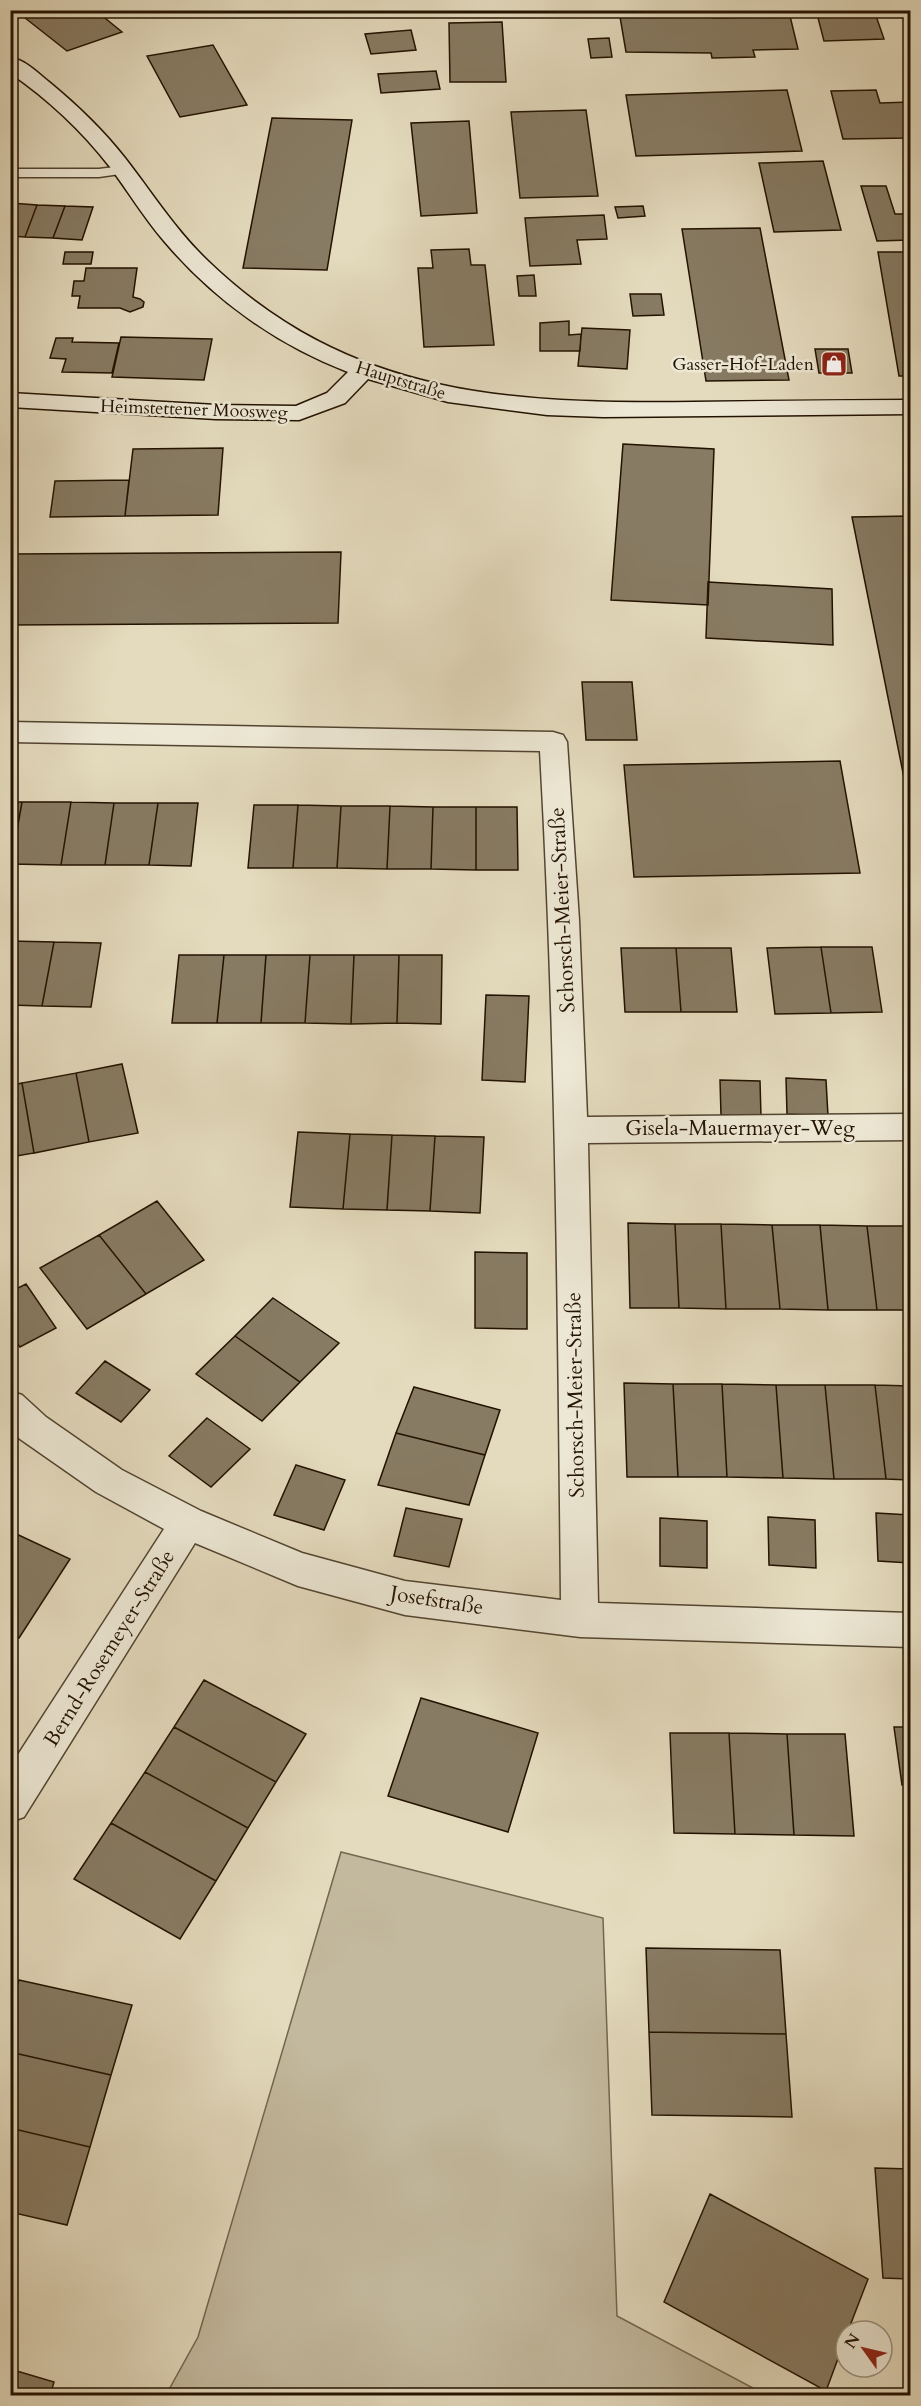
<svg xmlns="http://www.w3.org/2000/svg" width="921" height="2406" font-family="Cardo,serif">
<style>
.green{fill:#c3b99e;stroke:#72664f;stroke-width:1.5}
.building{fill:#877b63;stroke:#221200;stroke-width:1.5}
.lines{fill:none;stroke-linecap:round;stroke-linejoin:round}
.lane-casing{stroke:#524430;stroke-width:3}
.street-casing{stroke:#524430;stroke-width:3}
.secondary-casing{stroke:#221200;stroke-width:3}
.lane{fill:#ede8d5;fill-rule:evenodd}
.street{fill:#ede8d5;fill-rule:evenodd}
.secondary{fill:#ede8d5;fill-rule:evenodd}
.labels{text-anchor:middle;stroke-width:5;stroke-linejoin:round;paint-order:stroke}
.far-poi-label{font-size:18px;fill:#221200;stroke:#ede8d5;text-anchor:end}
.far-street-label{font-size:18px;fill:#221200;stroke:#ede8d5}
.street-label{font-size:21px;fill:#221200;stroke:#ede8d5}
</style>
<rect width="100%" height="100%" fill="#e4dbbe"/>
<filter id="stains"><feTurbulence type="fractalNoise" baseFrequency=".00333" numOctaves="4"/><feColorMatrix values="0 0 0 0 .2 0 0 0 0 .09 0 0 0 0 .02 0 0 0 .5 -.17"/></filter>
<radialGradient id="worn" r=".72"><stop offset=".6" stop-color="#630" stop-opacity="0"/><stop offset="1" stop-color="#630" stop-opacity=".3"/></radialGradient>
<path class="green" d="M341,1852L603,1918L617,2316L766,2395H166L198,2337Z"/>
<path class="building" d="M15,10H95L122,32L67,51Z
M710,10L712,18L790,16L798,49L753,50L755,57L712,58L711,53L626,52L619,11Z
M875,13L884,39L824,41L817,14Z
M502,22L506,82H450L449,23Z
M411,30L416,50L371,54L365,34Z
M609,38L612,57L591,58L588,39Z
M213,45L247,105L180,117L147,56Z
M436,71L440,89L381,93L378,74Z
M787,90L802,151L636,156L626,95Z
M876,90L880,103L910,102V138L843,139L831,91Z
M586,110L598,196L520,198L511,112Z
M272,118L352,120L327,270L243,268Z
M469,121L477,213L421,216L411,123Z
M823,161L841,230L774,232L759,163Z
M861,186H886L895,214H910V240L877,241Z
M10,203L37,205L25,237L10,236Z
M37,205L65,206L53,238L25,237Z
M65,206L93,207L82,240L53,238Z
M643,206L645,216L618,218L615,207Z
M604,215L607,239L577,240L581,264L530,266L525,218Z
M760,228L789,380L706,381L682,229Z
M469,249L471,265H485L494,345L424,347L418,268H433L431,250Z
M65,252H93L91,264H63Z
M878,252H910V376H899Z
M86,268H137L133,297L140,299L144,302L143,307L130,312L120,308H78L80,296H72L74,281H84Z
M534,275L536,296H519L517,276Z
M630,294H661L664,315L633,316Z
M569,321V335L581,334L580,351H540V323Z
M582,328L630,330L627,369L578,366Z
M121,337L212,339L204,380L112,377Z
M56,338H73L72,342L119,343L112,373L62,372L66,359L50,358Z
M815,349H848L852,373H819Z
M623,444L714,449L708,605L611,600Z
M223,448L218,515L125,516L133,449Z
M129,480L125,516L50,517L55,481Z
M910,516V803H909L852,517Z
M341,552L338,623L10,625V554Z
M708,582L832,589L833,645L706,638Z
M582,682H632L637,740H586Z
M840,761L860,873L634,877L624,765Z
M10,802H22L11,864H10Z
M22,802H71L61,865L11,864Z
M71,802L114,803L105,865H61Z
M114,803H158L149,865H105Z
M158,803H198L191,866L149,865Z
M254,805H298L293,868H248Z
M298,805L341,806L337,868H293Z
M341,806H390L387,869L337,868Z
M390,806L433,807L431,869H387Z
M433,807H476V870L431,869Z
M476,807H517L518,870H476Z
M10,941L54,942L42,1006L10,1005Z
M54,942L101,943L91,1007L42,1006Z
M821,947L831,1013L775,1014L767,948Z
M821,947H872L882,1012L831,1013Z
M621,948H676L681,1012H625Z
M676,948H731L737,1012H681Z
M179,955H224L217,1023H172Z
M224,955H266L261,1023H217Z
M266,955H310L305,1023H261Z
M310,955H354L351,1024L305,1023Z
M354,955H399L397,1023L351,1024Z
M399,955H442L441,1024L397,1023Z
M486,995L529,996L525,1082L482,1080Z
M122,1064L138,1133L89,1142L76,1073Z
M76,1073L89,1142L34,1153L22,1083Z
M786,1078L826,1080L828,1116L787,1114Z
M720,1080L760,1081L761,1117L721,1115Z
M22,1083L34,1153L10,1157V1086Z
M298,1132L350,1134L343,1209L290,1207Z
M350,1134L392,1135L387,1210L343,1209Z
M392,1135L435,1136L430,1211L387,1210Z
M435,1136L484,1137L480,1213L430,1211Z
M157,1201L204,1260L146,1294L99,1235Z
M628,1223L675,1224L679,1308H630Z
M675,1224H721L726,1309L679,1308Z
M721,1224L772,1225L780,1309H726Z
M772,1225H820L828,1310L780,1309Z
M820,1225L867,1226L877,1310H828Z
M867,1226H910V1310H877Z
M99,1235L146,1294L87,1329L40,1268Z
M475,1252L527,1253V1329L475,1328Z
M26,1284L56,1328L20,1347L10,1333V1292Z
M273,1298L339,1343L300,1382L235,1336Z
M235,1336L300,1382L262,1421L196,1374Z
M105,1361L150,1390L121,1422L76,1393Z
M624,1383L673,1384L678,1477H627Z
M673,1384H722L727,1477H678Z
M722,1384L776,1385L783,1478L727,1477Z
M776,1385H825L834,1479L783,1478Z
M825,1385H875L886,1479H834Z
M875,1385L910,1386V1480L886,1479Z
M414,1387L500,1410L485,1455L396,1433Z
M207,1418L250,1449L211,1487L169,1456Z
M396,1433L485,1455L469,1505L378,1485Z
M296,1465L345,1480L324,1530L274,1515Z
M406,1508L462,1519L449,1567L394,1556Z
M876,1513L910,1515V1563L878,1561Z
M768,1517L815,1520L816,1568L769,1565Z
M660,1518L707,1521V1568L660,1566Z
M10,1531L70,1559L19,1638L10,1634Z
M204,1680L306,1734L276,1782L174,1727Z
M421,1698L538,1733L508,1832L388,1796Z
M174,1727L276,1782L248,1828L145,1772Z
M894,1727H910V1785H902Z
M670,1733H729L735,1834L674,1833Z
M729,1733L787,1734L794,1835L735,1834Z
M787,1734H845L854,1836L794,1835Z
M145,1772L248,1828L216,1881L111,1823Z
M111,1823L216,1881L180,1939L74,1879Z
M905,1845H910V1884Z
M646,1948L780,1950L786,2034L649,2032Z
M19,1980L132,2005L111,2075L10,2052V2005Z
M649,2032L786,2034L792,2117L652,2115Z
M10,2052L111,2075L90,2147L10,2128Z
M10,2128L90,2147L67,2225L10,2212Z
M875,2168L910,2169V2279L883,2278Z
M710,2194L868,2279L848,2331H846V2337L826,2391L664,2302Z
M10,2369L54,2382L50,2396H10Z"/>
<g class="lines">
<defs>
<path id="lane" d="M122,166L129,170L127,173L99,177H10V169H99Z"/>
<path id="street" d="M10,722L553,732L563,735L567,742L579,920L587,1117L910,1114V1140L588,1143L598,1603L910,1613V1647L580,1637L405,1615L298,1586L195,1543L24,1817L10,1822V1767L164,1529L96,1492L20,1439L10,1429V1391L22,1395L46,1417L122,1470L201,1511L302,1553L405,1581L561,1600C558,1316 556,1035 540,751L10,742Z"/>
<path id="secondary" d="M10,57C25,60 38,73 49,82C77,105 103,130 125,158C153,194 176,231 209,262C350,397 510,404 694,402C766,401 838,400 910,400V414L603,417L547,415L448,402L368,379L345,403L299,420L216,419L10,407V393L216,405L296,406L327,393L348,372C277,345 213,299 164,241C144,218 128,191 110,167C82,131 48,99 10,73Z"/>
</defs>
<use href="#lane" class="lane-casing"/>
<use href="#street" class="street-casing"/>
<use href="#secondary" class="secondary-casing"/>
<use href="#lane" class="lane"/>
<use href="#street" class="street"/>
<use href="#secondary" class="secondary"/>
</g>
<defs>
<symbol id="shop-square" viewBox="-11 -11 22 22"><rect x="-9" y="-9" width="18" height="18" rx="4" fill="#8f2418" stroke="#ede8d5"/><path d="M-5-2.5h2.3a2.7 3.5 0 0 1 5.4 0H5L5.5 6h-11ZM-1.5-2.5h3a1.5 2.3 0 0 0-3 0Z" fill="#fff"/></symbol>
</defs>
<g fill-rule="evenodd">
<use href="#shop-square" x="819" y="349" width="30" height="30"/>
</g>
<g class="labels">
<g class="far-poi-label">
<text x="814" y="370">Gasser-Hof-Laden</text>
</g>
<g class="far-street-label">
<text transform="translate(401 380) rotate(17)" y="6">Hauptstraße</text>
<text transform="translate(194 409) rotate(2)" y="6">Heimstettener Moosweg</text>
</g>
<g class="street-label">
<text transform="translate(562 910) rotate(-93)" y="7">Schorsch-Meier-Straße</text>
<text x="740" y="1135">Gisela-Mauermayer-Weg</text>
<text transform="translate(575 1395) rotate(-91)" y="7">Schorsch-Meier-Straße</text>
<text transform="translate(437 1600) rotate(9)" y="7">Josefstraße</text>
<text transform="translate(109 1648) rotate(-58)" y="7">Bernd-Rosemeyer-Straße</text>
</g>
</g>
<rect width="921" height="2406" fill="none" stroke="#e4dbbe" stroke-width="36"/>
<rect x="12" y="12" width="897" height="2382" fill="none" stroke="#221200" stroke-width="3"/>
<rect x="18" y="18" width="885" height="2370" fill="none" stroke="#221200" stroke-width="1.5"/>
<g transform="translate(864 2349) rotate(304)"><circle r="28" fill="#ede8d5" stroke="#9c9280" stroke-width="1.5"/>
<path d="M0-4.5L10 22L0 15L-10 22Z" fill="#8f2418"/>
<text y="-9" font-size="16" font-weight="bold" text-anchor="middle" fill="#221200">N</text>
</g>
<rect width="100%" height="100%" filter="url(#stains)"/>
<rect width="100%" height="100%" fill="url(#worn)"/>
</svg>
